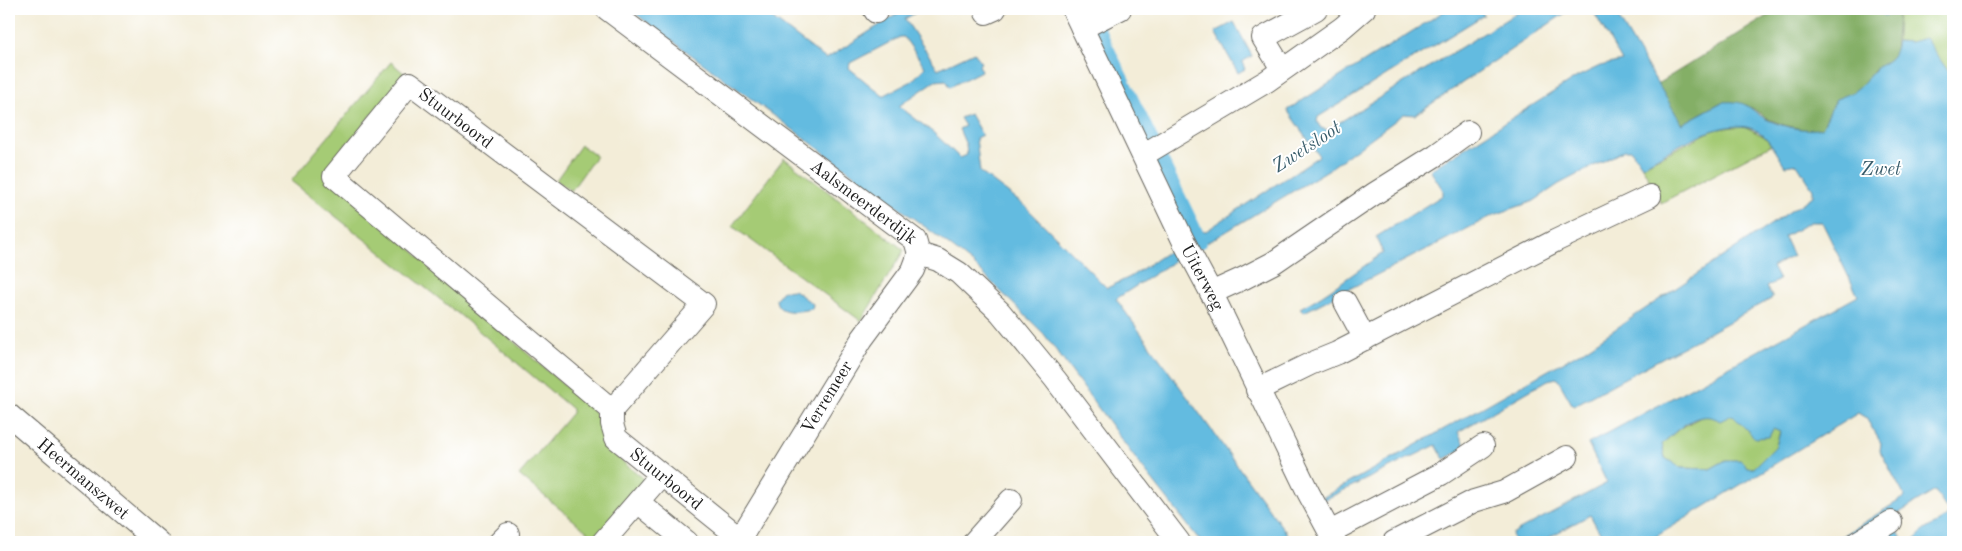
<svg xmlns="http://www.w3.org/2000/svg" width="1962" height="551" font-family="'Old Standard TT',serif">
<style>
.green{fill:#a5cb75;stroke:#607448}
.forest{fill:#84af66;stroke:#506641}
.water{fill:#63bbe0;stroke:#406c7e;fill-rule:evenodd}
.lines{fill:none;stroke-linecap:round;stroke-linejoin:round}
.canal{stroke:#63bbe0;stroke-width:16}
.minor-casing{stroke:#67655e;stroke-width:24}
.minor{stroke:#fff;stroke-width:22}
.labels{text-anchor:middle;stroke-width:4;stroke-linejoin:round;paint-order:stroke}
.street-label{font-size:18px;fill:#1c1c1c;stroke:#fff}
.water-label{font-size:19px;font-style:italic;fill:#385c6a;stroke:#fff}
</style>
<rect width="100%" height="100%" fill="#fff"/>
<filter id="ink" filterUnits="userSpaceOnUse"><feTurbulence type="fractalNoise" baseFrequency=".02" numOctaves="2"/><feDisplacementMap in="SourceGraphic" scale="10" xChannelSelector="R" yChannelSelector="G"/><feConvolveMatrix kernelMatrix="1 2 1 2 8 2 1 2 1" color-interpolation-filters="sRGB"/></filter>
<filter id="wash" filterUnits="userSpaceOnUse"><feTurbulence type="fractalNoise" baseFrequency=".0096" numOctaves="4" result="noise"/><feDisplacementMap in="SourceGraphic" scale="20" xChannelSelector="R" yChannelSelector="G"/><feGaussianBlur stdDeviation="1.12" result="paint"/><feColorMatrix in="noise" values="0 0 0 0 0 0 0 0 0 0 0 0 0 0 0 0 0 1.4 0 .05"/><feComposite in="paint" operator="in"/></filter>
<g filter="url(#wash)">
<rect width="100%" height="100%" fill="#f3edd8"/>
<path class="green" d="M1902,9H1953V73L1951,74L1948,71L1925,39L1911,42L1897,41L1898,13Z
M391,62L405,74L325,171L491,322L603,419C598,448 623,461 643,478L642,484L596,539L519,475L572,413V409L461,316L291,181Z
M1744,126L1765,137L1771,145L1661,203L1642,166L1715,129Z
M581,145L596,156L571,191L556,180Z
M784,158L904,250L861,321L732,226Z
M1732,415L1780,431L1776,446L1754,468H1747L1726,460L1710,469L1681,468L1665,458L1662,444L1680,428L1703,416Z"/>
<path class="forest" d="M1779,9H1877L1884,16L1898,13L1895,53L1885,63L1874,70L1866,82L1853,93L1836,99L1822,128L1809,131L1784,125L1768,119L1752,108L1722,102L1682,124L1657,84Z"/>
<path class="water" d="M629,9H760L826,59L905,9H922L905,19L938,69L974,52L981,63L979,64L981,71L950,87L946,80L935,81L899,106L935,134L960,158L967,155L966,145L959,129L965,126L960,118L970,114L982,135L976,138L980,172L1025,206L1107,288L1130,277L1178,245L1182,256L1116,299L1293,542H1201L1135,458L1044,334L973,264L936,235ZM900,37H904L925,67L912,81L883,96L849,68L850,63Z
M1445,9H1480L1484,15L1318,117L1317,122L1321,128L1327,130L1523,9H1571L1415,115L1404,114L1328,170L1214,239L1194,248L1188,236L1198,230L1206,231L1319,156L1287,110L1446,10Z
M1592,9H1613L1682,124L1722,102C1750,100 1747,109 1768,120C1784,127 1805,132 1822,128L1836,99C1859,91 1858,88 1874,71C1887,58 1893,63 1897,41L1911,42L1925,38L1948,71L1951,74L1953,73V542H1911C1918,538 1921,532 1926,529C1935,523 1943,522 1949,513L1935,491L1852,542H1832L1905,497L1880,451L1881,443L1866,418L1858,413L1647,542H1605L1590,515L1540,542H1514L1512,534L1607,483L1588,444L1858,296L1822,222H1810L1784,237L1793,256L1772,267L1779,280L1766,287L1773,298L1573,406L1557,378L1548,380L1458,432L1466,448L1444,459L1436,445L1322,501L1320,499L1584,350L1813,196V189L1797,164L1785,166C1779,157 1773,145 1765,137C1735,106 1672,150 1642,166L1631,150H1625L1559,184L1534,201L1494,215L1304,312L1300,308C1329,293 1356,271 1383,253L1376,237L1443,195V190L1430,170L1577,77L1600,66L1622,61ZM1732,415L1755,438L1769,437L1773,429L1780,432L1776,446L1754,468H1747L1741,460H1726L1710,469L1681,468L1665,458L1662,444C1677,430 1699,407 1720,421Z
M1877,9H1902L1898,13L1884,16Z
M1234,22L1252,56L1242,62L1245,69L1238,73L1215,32Z
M794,290L813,304L812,309C800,311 777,316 776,299L782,291Z
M1896,528L1905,542H1874Z"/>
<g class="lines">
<path class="canal" d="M1087,9L1199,241"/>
</g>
</g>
<g filter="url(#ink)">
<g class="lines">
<defs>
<g id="minor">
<path id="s1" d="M607,9L915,240L919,254"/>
<path d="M874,9L876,12"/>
<path id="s2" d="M1073,9L1183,240L1214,298L1308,492L1335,542"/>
<path d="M986,13L995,9"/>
<path d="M1082,28L1120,9"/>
<path d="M1282,69L1263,38L1316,9"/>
<path d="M1143,155L1267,81L1342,28L1364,9"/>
<path d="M919,254L938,260L959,273L1000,312L1055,379L1179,542"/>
<path d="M1211,293L1244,278L1273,263L1374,194L1436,155L1468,132"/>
<path d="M1345,302L1365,339"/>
<path d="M1257,390L1310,364L1337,353L1555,241L1650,196"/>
<path id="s3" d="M612,410L704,304L410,83L334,176L612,410V424L616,438L740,538"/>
<path id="s4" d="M9,415L158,542"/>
<path d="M638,502L687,542"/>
<path d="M1330,532L1441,474L1483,446"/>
<path d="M500,542L508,534"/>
<path d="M603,542L660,476"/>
<path id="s5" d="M738,542L862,339L913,270L919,254"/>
<path d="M974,542L1011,500"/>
<path d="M1394,542L1474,501L1504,492L1567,457"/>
<path d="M1858,542L1891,522"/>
</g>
</defs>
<use href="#minor" class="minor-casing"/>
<use href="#minor" class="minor"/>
</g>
</g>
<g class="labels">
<g class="street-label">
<text transform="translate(456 118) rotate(37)" y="6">Stuurboord</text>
<text dy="6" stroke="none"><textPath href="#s1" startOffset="321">Aalsmeerderdijk</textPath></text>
<text dy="6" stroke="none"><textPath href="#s2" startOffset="298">Uiterweg</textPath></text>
<text dy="6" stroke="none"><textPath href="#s5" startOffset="170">Verremeer</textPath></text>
<text dy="6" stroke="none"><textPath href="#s4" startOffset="98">Heermanszwet</textPath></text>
<text dy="6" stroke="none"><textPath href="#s3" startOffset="1085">Stuurboord</textPath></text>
</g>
<g class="water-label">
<text transform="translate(1306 146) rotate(-33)" y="7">Zwetsloot</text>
<text x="1881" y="175">Zwet</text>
</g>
</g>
<rect width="1962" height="551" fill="none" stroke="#fff" stroke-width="30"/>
</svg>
